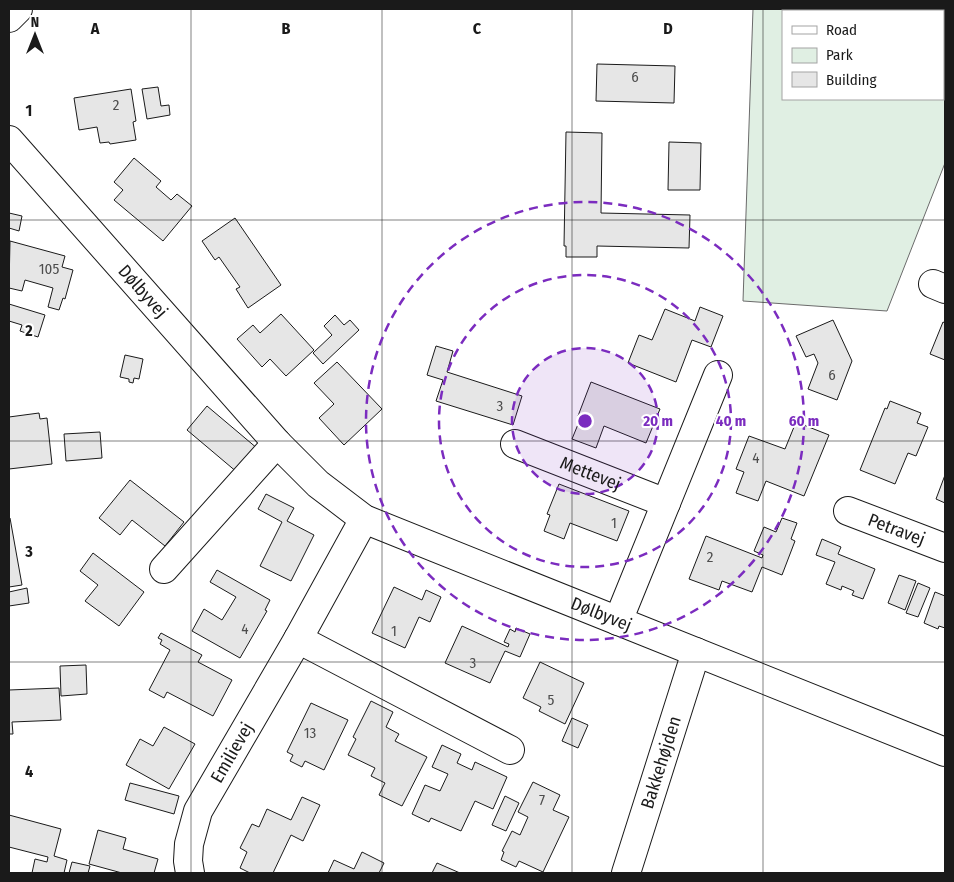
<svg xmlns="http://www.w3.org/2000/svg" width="954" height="882" font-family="'Fira Sans Condensed',sans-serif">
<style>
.green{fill:#e0efe3;stroke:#6a6a6a;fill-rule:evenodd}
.building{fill:#e6e6e6;stroke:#1a1a1a}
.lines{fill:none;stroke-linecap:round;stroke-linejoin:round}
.minor-casing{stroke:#1a1a1a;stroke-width:30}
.minor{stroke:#fff;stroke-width:28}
.grid{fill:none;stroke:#1a1a1a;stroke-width:1;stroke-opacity:0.55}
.ring{fill:none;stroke:#7b2cbf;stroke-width:2.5;stroke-dasharray:9 6}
.labels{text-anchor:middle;stroke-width:4;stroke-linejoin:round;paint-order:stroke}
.number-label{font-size:15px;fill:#4d4d4d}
.street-label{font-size:18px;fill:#1a1a1a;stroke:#fff}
.grid-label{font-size:16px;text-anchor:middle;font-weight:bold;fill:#1a1a1a;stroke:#fff;stroke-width:4;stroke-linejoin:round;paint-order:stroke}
.centre{fill:#7b2cbf;stroke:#fff;stroke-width:2.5}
.ring-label{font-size:15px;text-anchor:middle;font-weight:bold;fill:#7b2cbf;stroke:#fff;stroke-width:4;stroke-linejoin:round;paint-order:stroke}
</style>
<rect width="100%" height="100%" fill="#fff"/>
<path class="green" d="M753,9H945V163L887,311L743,301ZM783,11H943V99H783Z"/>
<path class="building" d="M597,64L675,66L674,103L596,101Z
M158,87L161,106L169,105L170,115L147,119L142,89Z
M131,89L136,121L133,122L136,140L110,144L109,142L100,143L97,127L79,130L74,98Z
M566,132L602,133L601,213L690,215L689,248L597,246V257H566V246H564Z
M669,142L701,143L700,190H668Z
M134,158L161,181L156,187L171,200L177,194L192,206L163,241L114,200L123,190L114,182Z
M9,213L22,216L19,231L9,228Z
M235,218L281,285L248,308L236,289L240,287L219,257L215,260L202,241Z
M10,241L65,256L62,267L73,270L65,299L63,298L59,310L48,307L53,288L25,280L22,291L9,288Z
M9,304L45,315L38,337L20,331L22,325L9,321Z
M700,307L723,316L711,347L692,340L676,382L628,363L639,335L652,340L665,309L695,321Z
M281,314L314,350L286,376L270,359L262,367L237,339L253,325L260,333Z
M335,315L344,325L350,320L359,330L323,364L313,353L332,335L324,326Z
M833,320L852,361L837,400L808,389L818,363L814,354L806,357L796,336Z
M943,322L945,323V360L930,354Z
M436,346L453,351L447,372L522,396L513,425L436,401L443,380L427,375Z
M125,355L143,359L139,379L134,378L133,383L129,382V379L120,377Z
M337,362L382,409L344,445L319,418L334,404L314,383Z
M591,382L660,409L646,443L604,426L596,448L572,439L581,417L578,416Z
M890,401L921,413L917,423L928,427L916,456L908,453L895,484L860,470L885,408L887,409Z
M207,406L258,449L238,473L187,430Z
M39,413L40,419L47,418L52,464L9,469V417Z
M796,422L829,435L804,496L766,481L758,501L736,493L744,472L736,469L749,436L785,449Z
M100,432L102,458L66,461L64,434Z
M945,475V503L936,499Z
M130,480L184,522L165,546L132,520L120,535L99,518Z
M559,484L629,511L617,541L570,523L564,539L544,531L550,515L547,514Z
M266,494L294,508L287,521L314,535L291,581L260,566L282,522L258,509Z
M9,518H10L22,585L9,587Z
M782,518L797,523L791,539L795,541L782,575L762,567L752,592L722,581L719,590L689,579L706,536L762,558L763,555L754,551L764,527L776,532Z
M822,539L841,547L838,554L875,569L863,599L852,595L854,591L842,586L841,590L826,584L835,562L816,555Z
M93,553L144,592L119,626L85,601L98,585L80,571Z
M217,570L270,600L265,610L267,611L240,658L192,631L204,609L222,620L236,597L210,582Z
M899,575L916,581L905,610L888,603Z
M918,583L930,588L918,617L906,613Z
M394,587L422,600L426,590L441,597L430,622L419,617L405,648L372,633Z
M27,588L29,603L9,606V592Z
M935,592L945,596V628L939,626L938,629L924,623Z
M462,626L508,647L509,644L504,642L510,629L515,632L516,628L530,634L520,657L505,651L490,683L445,663Z
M161,633L202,655L198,662L232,680L213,716L167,692L164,698L149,690L170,650L160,644L162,640L158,638Z
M540,662L584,683L565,724L539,711L541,707L523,698Z
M86,665L87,694L61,696L60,666Z
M59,688L61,720L12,722L13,734H9V690Z
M371,701L393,712L386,727L399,734L395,741L427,757L402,806L379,795L385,783L371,776L375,768L348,755L356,739L353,737Z
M311,703L348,720L324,770L305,761L302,767L290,761L293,755L287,752Z
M572,718L588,725L578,748L562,741Z
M164,727L195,744L169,789L126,765L140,739L153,746Z
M442,745L461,754L457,763L472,770L475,762L507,777L493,809L475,801L461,831L431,818L429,822L412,814L425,785L440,791L448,774L432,767Z
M533,782L560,795L553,810L569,817L543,872L519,861L516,867L501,860L504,852L502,851L512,831L520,835L528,817L518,812Z
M130,783L179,796L174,814L125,800Z
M505,796L519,803L506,831L492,825Z
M302,797L320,805L303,841L291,835L273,873H250L240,868L247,852L240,848L252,824L259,827L267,809L291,820Z
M9,815L61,829L54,856L67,860L64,873H32L35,859L47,862L48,857L9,847V848Z
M98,830L126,838L123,849L158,859L154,873H122L89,864Z
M362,852L384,863L379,873H328L334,860L354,869Z
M72,862L90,866L88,873H69Z
M437,863L460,873H432Z"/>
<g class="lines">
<defs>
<g id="minor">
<path d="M9,18L18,9"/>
<path id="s1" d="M9,140L277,443L318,484L364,519L945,752"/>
<path d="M933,284L945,289"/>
<path id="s2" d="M515,444L666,503"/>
<path id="s3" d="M848,511L945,548"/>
<path d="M164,569L277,443"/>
<path d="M618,621L718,375"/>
<path d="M298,639L510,750"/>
<path id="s4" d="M190,873L188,861L189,844L198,811L298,639L364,519"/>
<path id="s5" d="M626,873L696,652"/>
</g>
</defs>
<use href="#minor" class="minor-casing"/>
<use href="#minor" class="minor"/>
</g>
<path class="grid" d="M191,9V873M382,9V873M572,9V873M763,9V873M9,220H945M9,441H945M9,662H945"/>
<circle cx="585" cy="421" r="73" fill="#7b2cbf" fill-opacity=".12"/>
<g class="ring">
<circle cx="585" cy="421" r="73"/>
<circle cx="585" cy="421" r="146"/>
<circle cx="585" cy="421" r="219"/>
</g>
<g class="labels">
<g class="number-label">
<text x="635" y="82">6</text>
<text x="116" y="110">2</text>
<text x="49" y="274">105</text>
<text x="832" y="380">6</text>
<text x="500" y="411">3</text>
<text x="756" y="463">4</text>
<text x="614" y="528">1</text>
<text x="710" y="562">2</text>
<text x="245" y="634">4</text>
<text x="394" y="636">1</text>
<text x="473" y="668">3</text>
<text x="551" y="705">5</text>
<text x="310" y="738">13</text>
<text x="542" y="805">7</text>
</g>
<g class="street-label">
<text dy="6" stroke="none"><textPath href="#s1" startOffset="202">Dølbyvej</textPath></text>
<text dy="6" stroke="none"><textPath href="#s2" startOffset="81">Mettevej</textPath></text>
<text dy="6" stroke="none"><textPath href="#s3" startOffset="52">Petravej</textPath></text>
<text dy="6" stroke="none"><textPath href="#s1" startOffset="776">Dølbyvej</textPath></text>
<text dy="6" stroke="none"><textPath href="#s4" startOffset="131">Emilievej</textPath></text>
<text dy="6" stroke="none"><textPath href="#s5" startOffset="116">Bakkehøjden</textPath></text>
</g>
</g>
<g class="grid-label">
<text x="95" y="34">A</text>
<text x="286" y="34">B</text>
<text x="477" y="34">C</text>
<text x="668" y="34">D</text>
<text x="29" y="116">1</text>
<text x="29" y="336">2</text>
<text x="29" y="557">3</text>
<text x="29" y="777">4</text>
</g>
<circle cx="585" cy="421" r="8" class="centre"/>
<g class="ring-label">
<text x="658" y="426">20 m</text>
<text x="731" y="426">40 m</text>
<text x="804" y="426">60 m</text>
</g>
<rect width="954" height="882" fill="none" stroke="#1a1a1a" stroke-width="20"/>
<rect x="782" y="10" width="162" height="90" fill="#ffffff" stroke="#a3a3a3"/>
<rect x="792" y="26" width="25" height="8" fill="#ffffff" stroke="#a3a3a3"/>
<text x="826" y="35" font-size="15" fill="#1a1a1a">Road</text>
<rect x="792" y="48" width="25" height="15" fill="#e0efe3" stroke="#a3a3a3"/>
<text x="826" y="60" font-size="15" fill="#1a1a1a">Park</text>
<rect x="792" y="72" width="25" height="15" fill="#e6e6e6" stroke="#a3a3a3"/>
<text x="826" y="85" font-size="15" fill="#1a1a1a">Building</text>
<g transform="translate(35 35)" stroke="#ffffff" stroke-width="4" paint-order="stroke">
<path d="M0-4L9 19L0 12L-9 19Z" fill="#1a1a1a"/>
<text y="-8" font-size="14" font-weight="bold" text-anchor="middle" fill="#1a1a1a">N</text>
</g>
</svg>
